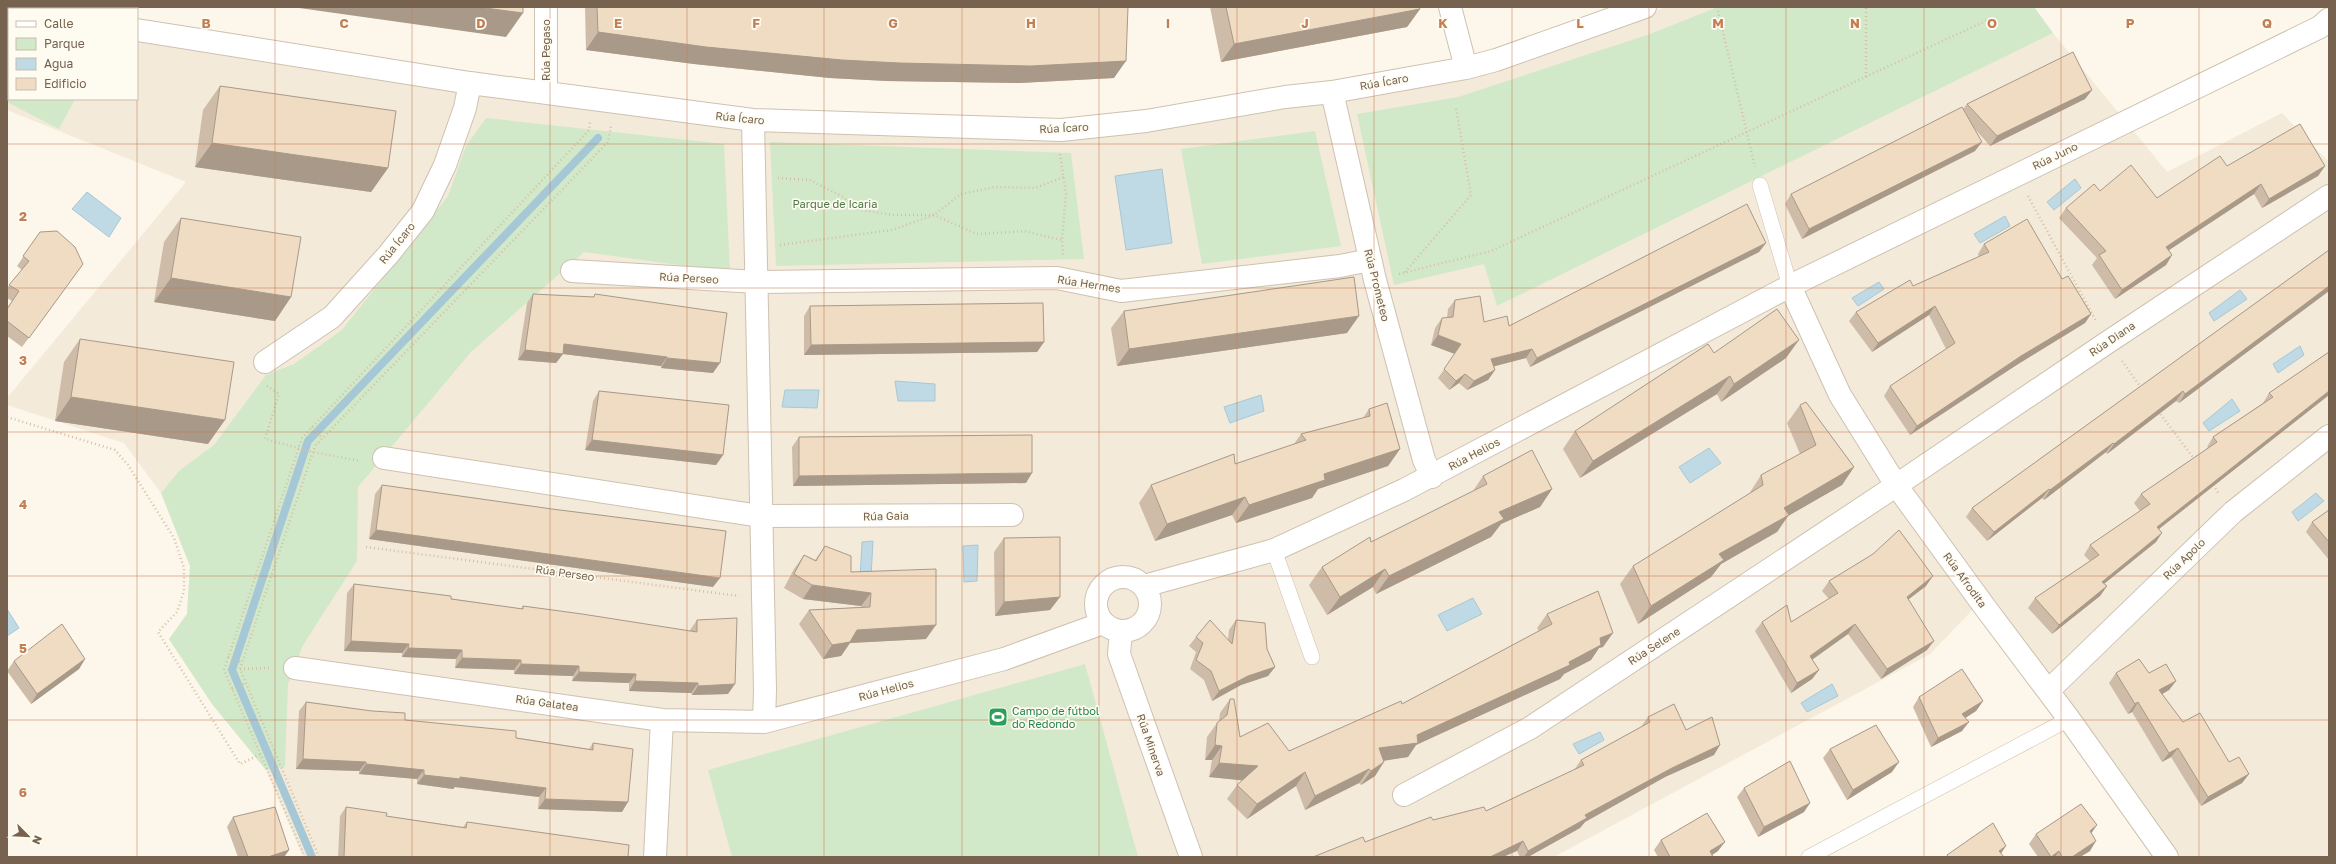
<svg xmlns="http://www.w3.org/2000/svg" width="2336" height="864" font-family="'Golos Text',sans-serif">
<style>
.residential{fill:#f3ead9}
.green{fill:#d2e9c9}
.water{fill:#bfdae5;stroke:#a6c8d6}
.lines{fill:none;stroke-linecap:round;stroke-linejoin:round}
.stream{stroke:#a6c8d6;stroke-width:8}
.service-casing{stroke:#cec1b0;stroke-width:16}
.minor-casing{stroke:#cec1b0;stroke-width:24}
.path{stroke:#d5bfa6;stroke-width:2.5;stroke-dasharray:1 3;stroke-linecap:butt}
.service{stroke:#fff;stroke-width:15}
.minor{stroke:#fff;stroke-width:22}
.wall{fill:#cebca8}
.shaded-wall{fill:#a89988}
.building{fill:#f0dbc3;stroke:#a89988}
.grid{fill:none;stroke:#c47e55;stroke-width:1;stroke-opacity:0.55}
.labels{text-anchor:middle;stroke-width:3.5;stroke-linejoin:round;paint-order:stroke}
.street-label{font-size:11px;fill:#76624e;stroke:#fefbf1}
.park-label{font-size:11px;fill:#4f7a47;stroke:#fefbf1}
.leisure-label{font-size:11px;fill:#27864d;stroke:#fefbf1;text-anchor:start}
.grid-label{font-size:13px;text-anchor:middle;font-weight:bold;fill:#c47e55;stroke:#fefbf1;stroke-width:3.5;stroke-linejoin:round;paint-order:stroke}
</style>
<rect width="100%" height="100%" fill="#fcf7ea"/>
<path class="residential" d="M7,7L44,9H9V99H137V25L545,95L1101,135L1461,74L1667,7H2034L2053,33L2167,172L2282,113L2329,162V857H2159L1980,602L1930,654L1554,857H303L266,770L212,704L169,639L187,614L190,566L161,493L124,443L7,405V398L186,182L7,110Z"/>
<path class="green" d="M1718,7H2034L2053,33L1497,306L1484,264L1394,285L1357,114L1458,97L1650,34Z
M7,53L9,54V99H75L59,129L7,102Z
M486,118L724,144L730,272L584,252L470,353L358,487L357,561L303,645L288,684L285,767L266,770L212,704L169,639L187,614L190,566L161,493L180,470L214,445L266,375L294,364L342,330L448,196L466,146Z
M1315,131L1341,246L1202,264L1181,149Z
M770,142L1071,153L1084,259L776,266Z
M1085,664L1138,857H732L708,770Z"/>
<path class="water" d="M1162,169L1172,243L1126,250L1115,176Z
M2075,179L2081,188L2054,210L2047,202Z
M87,192L121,218L109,237L72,209Z
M2005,216L2010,226L1980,243L1974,234Z
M1879,282L1884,289L1858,306L1852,298Z
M2240,290L2247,299L2214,321L2209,313Z
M2300,346L2304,355L2278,373L2273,364Z
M895,381L935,384V401H898Z
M785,390H819L817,408L782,407Z
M1261,395L1264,411L1230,423L1224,407Z
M2232,399L2240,411L2209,431L2203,423Z
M1709,448L1721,463L1690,483L1679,467Z
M2316,493L2324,501L2298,521L2292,512Z
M873,541L871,577L860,580L862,542Z
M978,545L977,581L964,582L963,546Z
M1473,598L1482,614L1447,631L1438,615Z
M7,609L19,628L7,636Z
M1832,684L1838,696L1807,712L1801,703Z
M1600,732L1604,740L1579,754L1573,744Z"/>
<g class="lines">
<path class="stream" d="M312,857L232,670L308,441L598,138"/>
<defs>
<path id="service" d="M1760,185L1790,286
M1274,550L1312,657
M1809,857L2069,719"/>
<path id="minor" d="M31,7L36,9
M1450,7L1466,68
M137,30L470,83L753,120L1061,130L1146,121L1285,97L1332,92L1466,68L1496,60L1645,7
M546,92V7
M1332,92L1375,280L1424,460L1432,477
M753,120L765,690L764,722
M572,271L757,282L1057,278L1121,291L1340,266L1370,260
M1790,286L1840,395L1896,485L1984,606L2069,719L2167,857
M265,362L332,317L388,255L423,211L445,165L465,108L470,83
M384,458L760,516L1012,515
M1096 604a27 27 0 1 1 54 0a27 27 0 1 1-54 0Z
M1144,586L1274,550L1404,490L1790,286L2320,27L2329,19
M1121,632L1119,654L1191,857
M295,668L662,720L764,722L1004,659L1103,623
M2048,691L2233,512L2329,436
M1404,795L1530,728L1879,497L2108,342L2329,196
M655,857L662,720"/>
</defs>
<use href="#service" class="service-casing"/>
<use href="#minor" class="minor-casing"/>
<path class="path" d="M1717,7L1755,167
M1866,77V7
M1060,154L1066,194L1062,240L1063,255
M778,178L810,180L843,197L860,210L894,215H934L977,234L1024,231L1062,240
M2028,196L2096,321
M780,245L892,230L934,215L961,194L995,187L1035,188L1064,177
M1405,272L1471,195L1456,108
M1399,274L1491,251L1992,18
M2122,361L2142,389
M267,386L279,394L265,439L313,452L360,461
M2158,411L2195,460
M7,417L115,450L128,465L174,538L184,568V591L177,612L158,632L240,764L261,754
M312,427L322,438
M2213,485L2219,494
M366,547L739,596
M228,657L243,663
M240,669L271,668
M232,689L246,683
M305,857L224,670L302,438L589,130L590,122
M319,857L240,669L315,446L608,142L611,126"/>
<use href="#service" class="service"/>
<use href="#minor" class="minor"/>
</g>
<path class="wall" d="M585,7H1128L1114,78L1019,83L887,81L830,78L694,64L586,50Z
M1210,7H1419L1420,9L1407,27L1221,62Z
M220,86L388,168L371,192L195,167L203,110Z
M2092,90L2085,99L1990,146L1974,128L1975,151L1802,239L1785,204L1791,194L1963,109L1967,104Z
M2227,166H2325L2318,176L2262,208L2254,194L2169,250L2172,255L2166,265L2115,299L2092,265L2097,258L2059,218L2066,208L2100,191L2157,198Z
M181,218L291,297L275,321L154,302L164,242Z
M40,232L83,264L22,347L7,336V309L12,301L7,298V288L22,270L17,266Z
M1766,243L1759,252L1530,367L1526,358L1494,366L1495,370L1488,380L1467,390L1459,383L1449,390L1438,378L1455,354L1431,345L1435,328L1442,318H1447L1448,309L1455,300L1484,322L1509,326Z
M1984,244L2062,279L2091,314L2085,323L2015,366L1910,435L1884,396L1890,386L1946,349L1929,315L1872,352L1849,321L1856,312L1979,257L1978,254Z
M2329,250V291L2179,403L2176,401L2107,454L2106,452L2044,500L2042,498L1987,541L1966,517L1972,508Z
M533,294L593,297L595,294L713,373L661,368V366L563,354L556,363L518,360L527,303Z
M810,306L1044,342L1037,352L804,355V316Z
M1124,311L1347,333L1117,366L1111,328Z
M80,339L208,444L55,421L64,362Z
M2329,352V395L2159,529L2156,542L2104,584L2107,586L2100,596L2052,634L2028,608L2035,598L2090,561L2084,555L2090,545L2140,511L2134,503L2141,494L2208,448L2207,447L2213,437L2263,403L2269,393Z
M1714,353L1786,358L1721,402L1717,394L1580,478L1563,449L1575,431Z
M599,391L723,455L716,465L585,450L593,401Z
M1800,405L1854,467L1842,485L1788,516L1777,532L1721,564L1711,577L1638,624L1620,584L1633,566L1749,494L1761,475L1800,454L1787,423Z
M1369,409L1400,449L1388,466L1318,489L1312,498L1236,523L1232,515L1155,541L1139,503L1151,485L1235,464L1294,444L1301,434L1363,418Z
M799,437L1026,483L793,486L792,447Z
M1483,476L1552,489L1540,507L1501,524L1491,537L1376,594L1373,587L1327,615L1309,585L1322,567L1473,491Z
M382,485L713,587L369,539L375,494Z
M2329,510V560L2306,532L2312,522Z
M1004,538L1060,597L1050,610L995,616L994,552Z
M825,546L851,572L926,639L850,643L841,656L823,659L799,624L809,610L861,607V606L803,599L784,588L794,569L804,555L815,560Z
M1829,581L1926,586L1908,599L1927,650L1881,679L1848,634L1812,660L1819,670L1812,679L1791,693L1755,631L1762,622H1791L1829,599L1822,591Z
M354,584L521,609L523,606L690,631V630L697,620L728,694L692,695L691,693L629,691V683L572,681L573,676L514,674V670L455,668L456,659L402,657V653L344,651L347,593Z
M1547,614L1603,647L1599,648L1591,660L1564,674L1560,679L1416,745L1408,757L1384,760L1375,776L1361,785L1359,783L1305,810L1296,786L1247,819L1227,799L1237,785L1243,780L1209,777L1212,760H1205L1207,737L1217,723L1219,721L1220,713L1230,699L1240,737L1289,751L1402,704L1539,631L1537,628Z
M1236,620L1267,649L1275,667L1268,676L1241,685L1212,701L1204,680L1190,669L1196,652L1189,646L1196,637L1228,640L1229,630Z
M85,659L79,669L31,704L7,671L14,661Z
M2116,673H2149L2176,681L2169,690L2162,694L2183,722L2229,762L2249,774L2242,783L2201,806L2171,757L2162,762L2132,712L2128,714L2109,683Z
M1919,697L1983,701L1976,711L1965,718L1962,731L1931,747L1913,707Z
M306,702L405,720L589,749L593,743L622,812L538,809L539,797L455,787L453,789L417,784V779L359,774V771L296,769L299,711Z
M1648,717L1686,730L1714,755L1665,777L1585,822L1580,828L1528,857H1520L1517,851L1365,842L1433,820L1486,811L1574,770L1581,760L1641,727Z
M1830,749L1892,772L1847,800L1823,758Z
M1744,788L1804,812L1758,837L1737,797Z
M346,807L386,816L463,827L467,822L628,857H338L340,816Z
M233,817L289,850L284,857H238L227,827Z
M2097,825L2091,833L2090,851L2080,857H2038L2029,844L2036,834Z
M1661,840L1718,851L1712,855L1713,857H1658L1654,850Z"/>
<path class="shaded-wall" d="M292,7H478L523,13L506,37Z
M1420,9L1407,27L1221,62L1234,44Z
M598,32L1126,61L1114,78L1019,83L887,81L830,78L694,64L586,50Z
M2092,90L2085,99L1990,146L1997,136Z
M1982,142L1975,151L1802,239L1809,229Z
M212,143L388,168L371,192L195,167Z
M2325,166L2318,176L2262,208L2269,199Z
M2261,184L2254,194L2160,256L2166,247Z
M1766,243L1759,252L1530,367L1537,358Z
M2172,255L2166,265L2115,299L2122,290Z
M171,278L291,297L275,321L154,302Z
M2329,286V291L2179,403L2185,394Z
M1935,306L1929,315L1872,352L1878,343Z
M2091,314L2085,323L2015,366L1910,435L1917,426L2021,356Z
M1359,316L1347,333L1117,366L1129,349Z
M1438,335L1461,344L1455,354L1431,345Z
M1799,340L1786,358L1721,402L1734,384Z
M1044,342L1037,352L804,355L811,345Z
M564,344L667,357L661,366L563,354L556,363L518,360L525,350Z
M1532,349L1526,358L1484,369L1491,359Z
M667,358L720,363L713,373L661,368Z
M1495,370L1488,380L1467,390L1474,381Z
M1465,374L1459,383L1449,390L1456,381Z
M1730,376L1717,394L1580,478L1593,461Z
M2183,391L2176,401L2107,454L2114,444Z
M2329,391V395L2150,536L2157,527Z
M71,397L225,420L208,444L55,421Z
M592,440L723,455L716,465L585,450Z
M2113,443L2106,452L2044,500L2050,490Z
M1400,449L1388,466L1318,489L1312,498L1236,523L1249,505L1324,474Z
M1854,467L1842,485L1788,516L1777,532L1721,564L1711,577L1638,624L1651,606L1719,554L1784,508Z
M1032,473L1026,483L793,486L799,476Z
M1552,489L1540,507L1501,524L1491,537L1376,594L1389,576L1499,512Z
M2049,489L2042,498L1987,541L1994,532Z
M1245,497L1232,515L1155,541L1167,524Z
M376,530L720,578L713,587L369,539Z
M2162,533L2156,542L2095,591L2102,582Z
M1385,569L1373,587L1327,615L1340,597Z
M1933,576L1926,586L1900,606L1907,597Z
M812,585L871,593L861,606L803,599Z
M2107,586L2100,596L2052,634L2059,625Z
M1060,597L1050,610L995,616L1004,602Z
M1855,624L1848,634L1803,666L1810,656Z
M936,625L926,639L850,643L841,656L823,659L832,645L857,630Z
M1613,633L1603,647L1599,648L1591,660L1564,674L1560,679L1416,745L1408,757L1370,763L1379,748L1417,735L1569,662L1600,638Z
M351,641L409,644L402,653L344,651Z
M1934,641L1927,650L1881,679L1887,669Z
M408,648L462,650L456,659L402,657Z
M462,658L521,660L514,670L455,668Z
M85,659L79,669L31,704L37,694Z
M521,664L579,666L573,676L514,674Z
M1275,667L1268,676L1241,685L1212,701L1219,691L1248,676Z
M1819,670L1812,679L1791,693L1797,683Z
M579,672L636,674L629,683L572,681Z
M635,681L698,683L691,693L629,691Z
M2176,681L2169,690L2152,700L2159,690Z
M735,684L728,694L692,695L698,686Z
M1983,701L1976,711L1956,724L1962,714Z
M2138,702L2132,712L2128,714L2135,704Z
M1969,722L1962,731L1931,747L1938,738Z
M1215,745L1222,746L1212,760H1205Z
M1720,745L1714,755L1665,777L1585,822L1580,828L1528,857H1524L1528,851L1585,815L1672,768Z
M2178,748L2171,757L2162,762L2169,753Z
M303,759L366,762L359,771L296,769Z
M1384,762L1375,776L1361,785L1371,771Z
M1899,762L1892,772L1847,800L1853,790Z
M1219,763L1258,766L1248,781L1209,777Z
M366,764L424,770L417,779L359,774Z
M1369,769L1359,783L1305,810L1315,796Z
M1305,772L1296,786L1247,819L1257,804Z
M2249,774L2242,783L2201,806L2208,797Z
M424,775L460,777L546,788L539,797L455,787L453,789L417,784Z
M545,799L628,802L622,812L538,809Z
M1810,803L1804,812L1758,837L1764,827Z
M2097,825L2090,835V831Z
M1523,841L1517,851L1503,857H1490Z
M2096,841L2090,851L2080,857H2072Z
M1725,842L1718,851L1709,857L1710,851Z
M2006,846L2000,855L1999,851Z
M289,850L284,857H268Z
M2059,851L2055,857H2051Z"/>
<path class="building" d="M478,7H523V13Z
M597,7H1128L1126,61L1031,66L899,63L842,60L706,47L598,32Z
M1226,7H1419L1420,9L1234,44Z
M2073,52L2092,90L1997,136L1967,104Z
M220,86L396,111L388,168L212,143Z
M1962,107L1982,142L1809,229L1791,194Z
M2300,124L2325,166L2269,199L2261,184L2166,247L2172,255L2122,290L2099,255L2106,251L2066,208L2094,184L2100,191L2131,165L2157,198L2220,156L2227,166Z
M1747,204L1766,243L1537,358L1532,349L1491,359L1495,370L1474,381L1465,374L1456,381L1444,369L1461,344L1438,335L1442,318L1453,317L1455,300L1480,296L1484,322L1507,316L1509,326Z
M181,218L301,237L291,297L171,278Z
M2027,219L2062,279L2068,276L2091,314L2021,356L1917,426L1890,386L1955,343L1935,306L1878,343L1856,312L1910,280L1913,286L1989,252L1984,244Z
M57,231L75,247L83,264L29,338L7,321V309L19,291L9,285L29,261L23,256L40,232Z
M2329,250V286L2185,394L2183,391L2114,444L2113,443L2050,490L2049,489L1994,532L1972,508Z
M1354,277L1359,316L1129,349L1124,311Z
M533,294L594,297L595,294L727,313L720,363L667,358V357L564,344L563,354L525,350Z
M1043,303L1044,342L811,345L810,306Z
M1777,309L1799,340L1734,384L1730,376L1593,461L1575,431L1708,344L1714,353Z
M80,339L234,362L225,420L71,397Z
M2329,352V391L2157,527L2162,533L2102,582L2107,586L2059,625L2035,598L2099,555L2090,545L2150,504L2141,494L2217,442L2213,437L2273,397L2269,393Z
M599,391L729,405L723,455L592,440Z
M1806,402L1854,467L1784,508L1789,515L1719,554L1724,560L1651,606L1633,566L1763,485L1761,475L1816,445L1800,405Z
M1387,403L1400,449L1324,474L1325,480L1249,505L1245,497L1167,524L1151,485L1234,454L1235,464L1306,440L1301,434L1370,416L1369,409Z
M1032,435V473L799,476V437Z
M1532,450L1552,489L1499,512L1504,519L1389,576L1385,569L1340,597L1322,567L1370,537L1371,542L1487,484L1483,476Z
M382,485L552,509L726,531L720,578L376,530Z
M2329,510V542L2312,522Z
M1899,530L1933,576L1907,597L1934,641L1887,669L1855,624L1810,656L1819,670L1797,683L1762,622L1787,605L1791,622L1838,593L1829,581L1873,554Z
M1060,537V597L1004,602V538Z
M825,546L851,556V572L936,569V625L857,630L850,642L832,645L809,610L870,607L871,593L812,585L794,574L804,555L816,561Z
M354,584L451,596V599L523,609V606L582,614L697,632V620L737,618L735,684L698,686V683L635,681L636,674L579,672V666L521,664V660L462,658V650L408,648L409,644L351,641Z
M1598,591L1613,633L1600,638L1601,645L1569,662L1570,665L1417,735L1418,743L1379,748L1384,762L1371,771L1369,769L1315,796L1305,772L1257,804L1237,785L1258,766L1219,763L1222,746L1215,745L1217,723L1227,715L1230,699H1234L1240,737L1268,723L1289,751L1401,701L1402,704L1552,624L1547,614Z
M1210,620L1232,644L1236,620L1265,623L1267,649L1275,667L1248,676L1219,691L1211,671L1196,660L1203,643L1196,637Z
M62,624L85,659L37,694L14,661Z
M2139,659L2149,673L2166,664L2176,681L2159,690L2183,722L2200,713L2229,762L2239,757L2249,774L2208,797L2178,748L2169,753L2138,702L2135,704L2116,673Z
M1962,669L1983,701L1962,714L1969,722L1938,738L1919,697Z
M306,702L372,711L405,713V720L516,731V738L593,750V743L633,749L628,802L545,799L546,788L460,777V779L424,775V770L366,764V762L303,759Z
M1674,704L1686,730L1712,717L1720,745L1672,768L1585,815L1587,818L1528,851L1523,841L1490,857H1313L1363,837L1365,842L1431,817L1433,820L1484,807L1486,811L1584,765L1581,760L1650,722L1648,717Z
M1876,725L1899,762L1853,790L1830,749Z
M1790,761L1810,803L1764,827L1744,788Z
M2081,804L2097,825L2090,831L2096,841L2072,857H2062L2059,851L2051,857L2036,834Z
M275,807L289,850L268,857H248L233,817Z
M346,807L387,813L386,816L466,828L467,822L629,845L628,857H344Z
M1707,813L1725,842L1710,851L1713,857H1670L1661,840Z
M1993,823L2006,846L1999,851L2004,857H1948L1947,855Z"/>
<path class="grid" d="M137,7V857M275,7V857M412,7V857M550,7V857M687,7V857M824,7V857M962,7V857M1099,7V857M1237,7V857M1374,7V857M1512,7V857M1649,7V857M1786,7V857M1924,7V857M2061,7V857M2199,7V857M7,144H2329M7,288H2329M7,432H2329M7,576H2329M7,720H2329"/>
<defs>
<symbol id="stadium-square" viewBox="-11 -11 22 22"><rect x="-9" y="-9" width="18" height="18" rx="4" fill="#2e9e5b" stroke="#fefbf1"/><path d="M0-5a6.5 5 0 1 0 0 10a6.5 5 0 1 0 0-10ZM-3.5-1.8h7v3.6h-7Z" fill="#fff"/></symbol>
</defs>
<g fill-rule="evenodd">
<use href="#stadium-square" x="987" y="706" width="22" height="22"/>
</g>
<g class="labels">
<g class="street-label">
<text transform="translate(546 50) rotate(-90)" y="4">Rúa Pegaso</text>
<text transform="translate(1384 82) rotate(-10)" y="4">Rúa Ícaro</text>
<text transform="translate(740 118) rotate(6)" y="4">Rúa Ícaro</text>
<text transform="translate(1064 128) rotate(-3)" y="4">Rúa Ícaro</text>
<text transform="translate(2055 156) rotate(-26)" y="4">Rúa Juno</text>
<text transform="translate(397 243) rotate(-51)" y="4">Rúa Ícaro</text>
<text transform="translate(689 278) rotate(3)" y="4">Rúa Perseo</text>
<text transform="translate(1089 284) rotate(9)" y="4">Rúa Hermes</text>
<text transform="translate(1377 285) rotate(76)" y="4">Rúa Prometeo</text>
<text transform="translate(2112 339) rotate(-34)" y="4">Rúa Diana</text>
<text transform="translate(1474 454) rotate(-28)" y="4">Rúa Helios</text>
<text transform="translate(886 516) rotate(-1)" y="4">Rúa Gaia</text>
<text transform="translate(2184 559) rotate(-44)" y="4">Rúa Apolo</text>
<text transform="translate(565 573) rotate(8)" y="4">Rúa Perseo</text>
<text transform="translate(1965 580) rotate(54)" y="4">Rúa Afrodita</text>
<text transform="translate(1654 646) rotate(-33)" y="4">Rúa Selene</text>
<text transform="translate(886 690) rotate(-15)" y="4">Rúa Helios</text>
<text transform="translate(547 703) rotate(8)" y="4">Rúa Galatea</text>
<text transform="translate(1151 745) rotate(71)" y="4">Rúa Minerva</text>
</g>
<g class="park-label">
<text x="835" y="208">Parque de Icaria</text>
</g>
<g class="leisure-label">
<text x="1012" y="715">Campo de fútbol<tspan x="1012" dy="13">do Redondo</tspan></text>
</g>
</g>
<g class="grid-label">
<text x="206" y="28">B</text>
<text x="344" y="28">C</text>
<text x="481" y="28">D</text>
<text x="618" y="28">E</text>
<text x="756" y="28">F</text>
<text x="893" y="28">G</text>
<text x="1031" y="28">H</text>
<text x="1168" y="28">I</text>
<text x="1305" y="28">J</text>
<text x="1443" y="28">K</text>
<text x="1580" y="28">L</text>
<text x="1718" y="28">M</text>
<text x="1855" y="28">N</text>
<text x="1992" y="28">O</text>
<text x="2130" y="28">P</text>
<text x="2267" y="28">Q</text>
<text x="23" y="221">2</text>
<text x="23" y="365">3</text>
<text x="23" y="509">4</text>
<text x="23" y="653">5</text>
<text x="23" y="797">6</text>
</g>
<rect width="2336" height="864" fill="none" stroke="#76624e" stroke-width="16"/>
<rect x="8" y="8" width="130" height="92" fill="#fefbf1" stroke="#c8beb0"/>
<rect x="16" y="21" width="20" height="6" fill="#ffffff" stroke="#c8beb0"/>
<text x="44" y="28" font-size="12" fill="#76624e">Calle</text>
<rect x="16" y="38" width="20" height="12" fill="#d2e9c9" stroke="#c8beb0"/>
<text x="44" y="48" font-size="12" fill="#76624e">Parque</text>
<rect x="16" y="58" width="20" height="12" fill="#bfdae5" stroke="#c8beb0"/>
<text x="44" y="68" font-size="12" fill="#76624e">Agua</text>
<rect x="16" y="78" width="20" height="12" fill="#f0dbc3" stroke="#c8beb0"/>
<text x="44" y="88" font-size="12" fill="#76624e">Edificio</text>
<g transform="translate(28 836) rotate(114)" stroke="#fefbf1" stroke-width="3" paint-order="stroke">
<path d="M0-3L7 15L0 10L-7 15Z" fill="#76624e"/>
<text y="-6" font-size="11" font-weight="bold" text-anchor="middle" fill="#76624e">N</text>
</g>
</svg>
